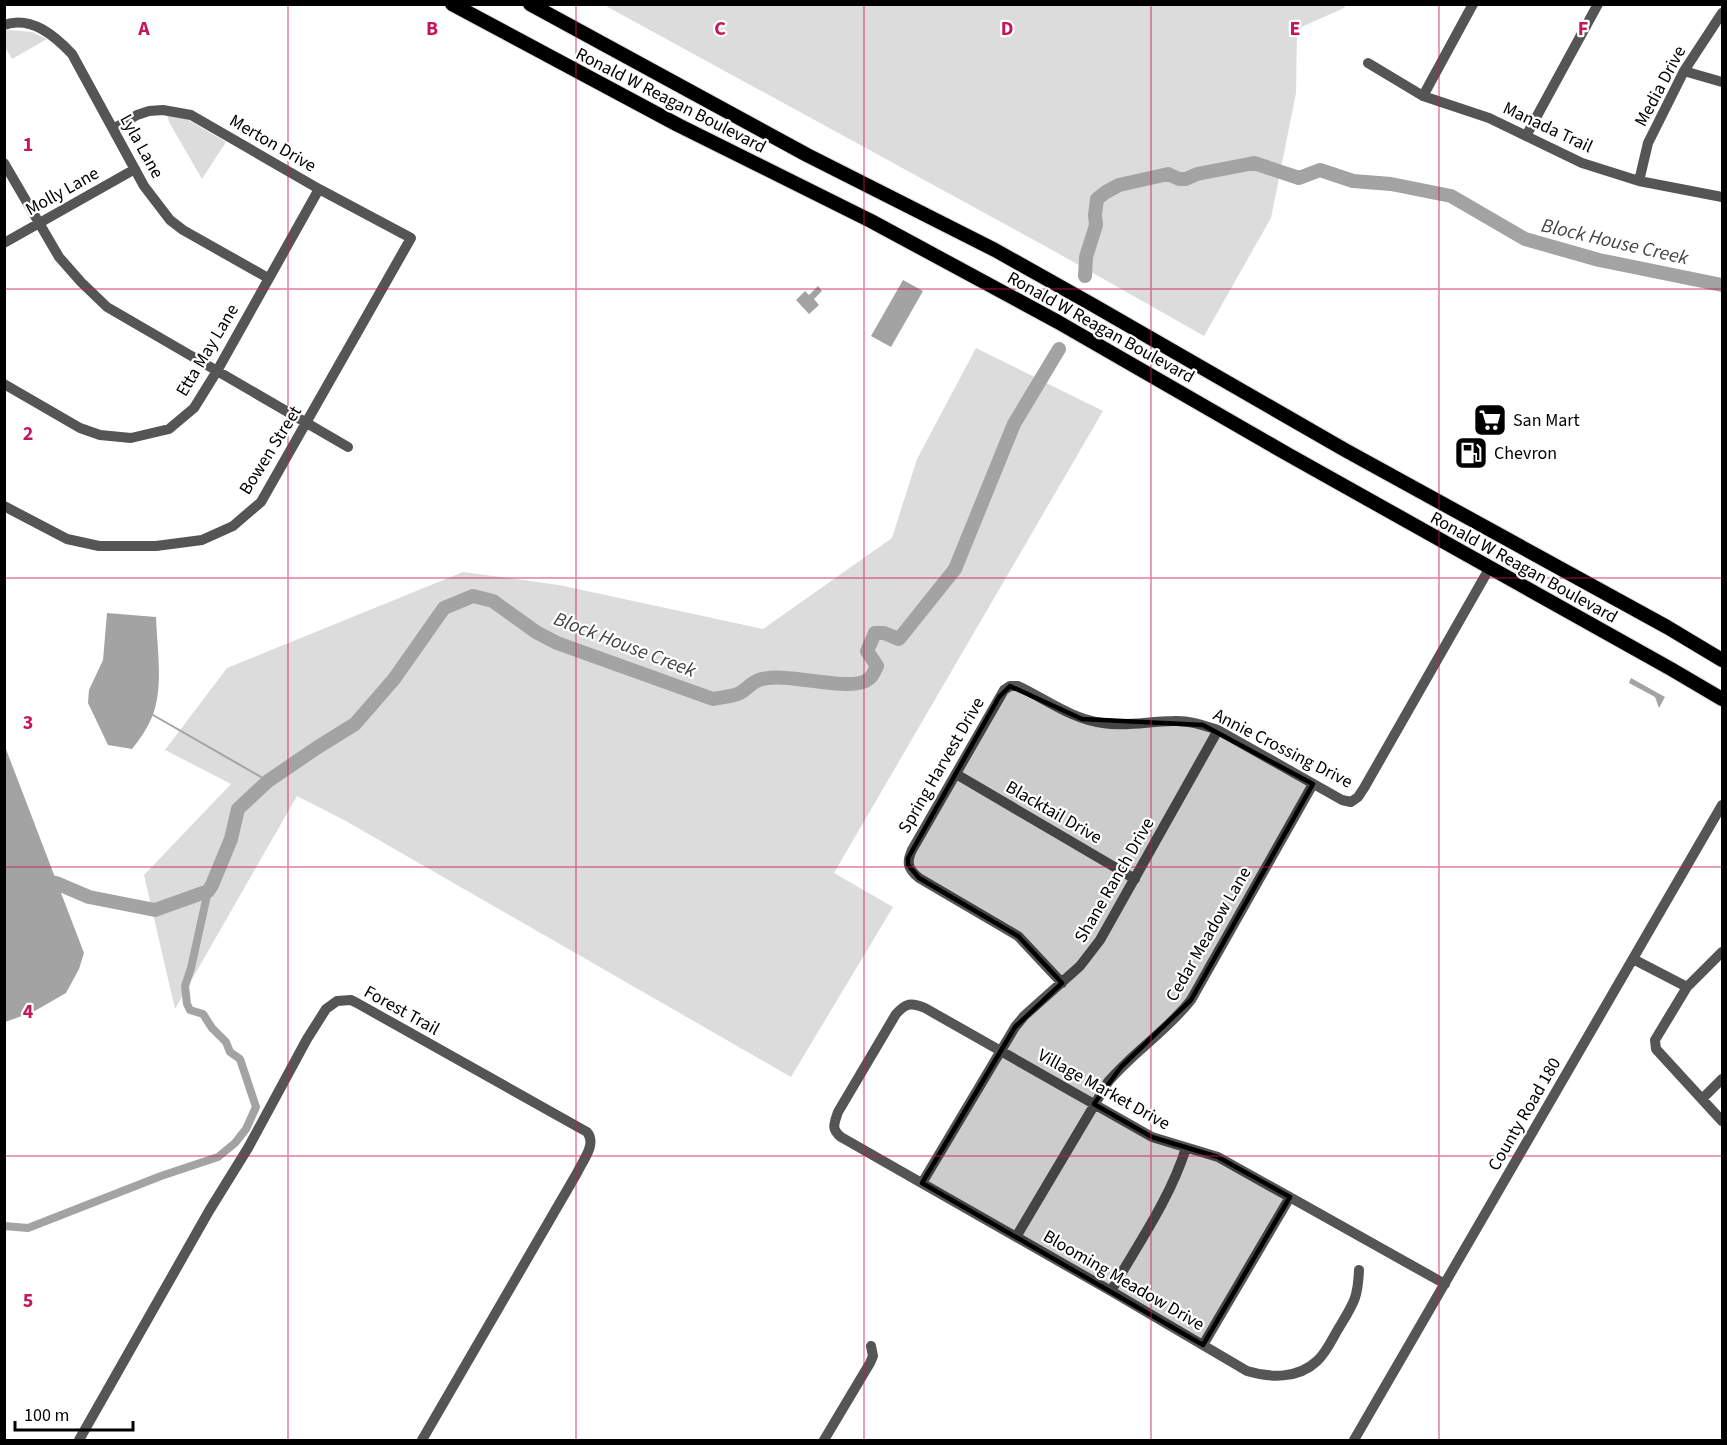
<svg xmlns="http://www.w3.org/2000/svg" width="1727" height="1445" font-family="'Source Sans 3',sans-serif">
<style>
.green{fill:#dcdcdc}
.water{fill:#a3a3a3}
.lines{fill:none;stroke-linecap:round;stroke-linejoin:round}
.stream{stroke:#a3a3a3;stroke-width:2}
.canal{stroke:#a3a3a3;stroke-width:8}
.river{stroke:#a3a3a3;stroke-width:14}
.major-casing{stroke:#dbdbdb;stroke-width:16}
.minor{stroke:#555;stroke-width:10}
.major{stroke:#000;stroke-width:14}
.marked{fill:#000;fill-opacity:0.2;stroke:#000;stroke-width:4.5;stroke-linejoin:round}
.grid{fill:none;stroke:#c2185b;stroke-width:1.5;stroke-opacity:0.55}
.labels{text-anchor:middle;stroke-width:4.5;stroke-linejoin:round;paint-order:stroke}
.street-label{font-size:18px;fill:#000;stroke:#fff}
.poi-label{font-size:18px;fill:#000;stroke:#fff;text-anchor:start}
.water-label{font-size:20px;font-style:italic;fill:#444;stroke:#fff}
.grid-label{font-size:20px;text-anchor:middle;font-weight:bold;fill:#c2185b;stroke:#fff;stroke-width:4.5;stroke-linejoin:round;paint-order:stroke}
</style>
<rect width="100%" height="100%" fill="#fff"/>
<path class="green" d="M604,5H1346L1344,8L1297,29L1296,93L1271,218L1204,336L1054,251Z
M10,30L32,32L47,39L12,59L5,47V31Z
M167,115L185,118L226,142L202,179L169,122Z
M976,348L1103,411L834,873L893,907L791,1077L344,820L297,796L175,1009L144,875L231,784L165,750L227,668L463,572L559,585L763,629L892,538L917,459Z"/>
<path class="water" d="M903,280L923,291L891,347L871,336Z
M818,286L822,291L814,299L819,305L809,314L796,300L805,291L809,295Z
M107,613L156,617C157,648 164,688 152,717C147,729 140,739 132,749L108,745L88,703L89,690L103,660Z
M1631,678L1665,697L1659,708L1655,697L1629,683Z
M4,744L84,953L79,969L66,993L33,1012L5,1022Z"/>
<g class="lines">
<path class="stream" d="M153,715L268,781"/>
<path class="canal" d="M4,1226L28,1228L161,1176L218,1157L235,1143L246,1129L256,1107L240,1059L230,1052L226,1042L212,1028L203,1014L190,1010L187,1004L185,986L191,968L208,891"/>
<path class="river" d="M1085,276L1086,257L1096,225L1095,215L1097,199L1106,192L1119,185L1168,174L1179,179H1186L1197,174L1254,163L1299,178L1320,170L1353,181L1391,184L1451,196L1525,239L1599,260L1722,285
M42,880L56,883L89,897L155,910L208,891L212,885L231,839L238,809L268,781L318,747L355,724L394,679L444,608L473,596L493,601L536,632L557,643L713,699C721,697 732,697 740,693C747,689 752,682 759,680C787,670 852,695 870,678C873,675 875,670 877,666L867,651L875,633H884L899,639L955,569L1014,424L1059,349"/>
<defs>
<path id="major" d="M452,4L678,125L871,221L1058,322L1289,455L1671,669L1722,699
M530,4L807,155L995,250L1093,305L1345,450L1667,627L1722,660"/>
</defs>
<use href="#major" class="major-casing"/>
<path class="minor" d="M4,25C31,15 55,36 72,54L144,186L170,220L183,230L268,278
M1368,63L1423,96L1489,118L1582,163L1639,181L1722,197
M1684,71L1722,82
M1423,96L1473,4
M1526,136L1598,4
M4,163L59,257L81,282L107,307L348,447
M1639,181L1648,143L1684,71L1722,13
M4,243L135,169
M4,384L80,428L100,435L131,438L169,429L194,408L217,371L319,189
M4,506L67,539L99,546H156L202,540L233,526L261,502L411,238L319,189L191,115L163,110L149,111L137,115L113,129
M956,774L1135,879
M1722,952L1687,987L1655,1040L1656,1049L1722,1121
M1633,959L1687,987
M1062,983L1018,936L919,878C908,869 906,863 912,850L1004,690L1010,686H1018C1046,699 1071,719 1103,723C1127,727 1149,721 1173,721C1189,720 1203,725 1218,730L1342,800L1351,802L1358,797L1364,788L1489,569
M1702,1099L1722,1079
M922,1183L1015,1027L1024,1016L1080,966L1100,940L1218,730
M1016,1237L1108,1082C1133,1052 1167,1031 1191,1000L1313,784
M1359,1270C1358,1297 1354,1303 1340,1326C1333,1337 1327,1352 1317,1361C1298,1379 1270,1378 1247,1371L1111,1291L841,1137C831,1129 834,1124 838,1112L896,1014C906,1003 911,1002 925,1008L1152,1137L1218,1157L1445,1284
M1111,1291C1138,1244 1170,1199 1186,1148
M1203,1345L1290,1197
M79,1440L209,1211L248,1148L307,1039L326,1009L337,1001L351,1000L357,1003L587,1132C597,1144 583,1160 577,1173L422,1440
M824,1440L870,1363L873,1356L871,1346
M1354,1440L1722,805"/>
<use href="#major" class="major"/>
</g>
<path class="marked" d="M1010,686L1082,719L1203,725L1313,784L1191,1000L1121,1067L1094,1104L1152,1137L1218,1157L1290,1197L1203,1345L922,1183L1015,1027L1062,983L1018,936L919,878L908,865V858L999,697Z"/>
<path class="grid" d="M288,4V1440M576,4V1440M864,4V1440M1151,4V1440M1439,4V1440M4,289H1722M4,578H1722M4,867H1722M4,1156H1722"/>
<defs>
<symbol id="supermarket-square" viewBox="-11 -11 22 22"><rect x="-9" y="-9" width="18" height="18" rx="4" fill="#000" stroke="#fff"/><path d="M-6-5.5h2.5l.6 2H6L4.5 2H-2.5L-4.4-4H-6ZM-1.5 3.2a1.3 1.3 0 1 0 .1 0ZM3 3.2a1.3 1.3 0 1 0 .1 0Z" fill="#fff"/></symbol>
<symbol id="fuel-square" viewBox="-11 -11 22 22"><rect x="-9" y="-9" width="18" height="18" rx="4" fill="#000" stroke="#fff"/><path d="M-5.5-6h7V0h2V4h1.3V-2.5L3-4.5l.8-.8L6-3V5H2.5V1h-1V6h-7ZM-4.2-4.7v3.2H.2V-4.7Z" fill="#fff"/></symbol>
</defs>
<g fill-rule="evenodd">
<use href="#supermarket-square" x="1471" y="401" width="38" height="38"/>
<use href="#fuel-square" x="1452" y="434" width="38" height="38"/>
</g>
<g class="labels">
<g class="street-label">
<text transform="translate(1660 86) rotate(-62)" y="6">Media Drive</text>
<text transform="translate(671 100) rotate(27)" y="6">Ronald W Reagan Boulevard</text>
<text transform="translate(1548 127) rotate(25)" y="6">Manada Trail</text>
<text transform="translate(273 143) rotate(30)" y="6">Merton Drive</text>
<text transform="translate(142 146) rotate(61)" y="6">Lyla Lane</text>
<text transform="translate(62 191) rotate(-29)" y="6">Molly Lane</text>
<text transform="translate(1101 327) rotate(29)" y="6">Ronald W Reagan Boulevard</text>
<text transform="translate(207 350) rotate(-59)" y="6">Etta May Lane</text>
<text transform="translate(270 450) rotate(-58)" y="6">Bowen Street</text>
<text transform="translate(1524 567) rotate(29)" y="6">Ronald W Reagan Boulevard</text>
<text transform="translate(1283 748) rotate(27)" y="6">Annie Crossing Drive</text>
<text transform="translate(941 765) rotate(-60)" y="6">Spring Harvest Drive</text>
<text transform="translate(1054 812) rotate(30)" y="6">Blacktail Drive</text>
<text transform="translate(1114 880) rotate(-60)" y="6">Shane Ranch Drive</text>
<text transform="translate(1208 934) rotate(-60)" y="6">Cedar Meadow Lane</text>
<text transform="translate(402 1010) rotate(29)" y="6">Forest Trail</text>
<text transform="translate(1104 1089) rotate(29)" y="6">Village Market Drive</text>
<text transform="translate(1524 1114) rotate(-60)" y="6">County Road 180</text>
<text transform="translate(1124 1280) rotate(30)" y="6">Blooming Meadow Drive</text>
</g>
<g class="poi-label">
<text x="1513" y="426">San Mart</text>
<text x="1494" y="459">Chevron</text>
</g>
<g class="water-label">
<text transform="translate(1615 241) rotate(13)" y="7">Block House Creek</text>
<text transform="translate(625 644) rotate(21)" y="7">Block House Creek</text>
</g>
</g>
<g class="grid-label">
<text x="144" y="35">A</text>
<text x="432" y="35">B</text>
<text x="720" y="35">C</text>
<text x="1007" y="35">D</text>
<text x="1295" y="35">E</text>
<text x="1583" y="35">F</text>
<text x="28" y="151">1</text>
<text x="28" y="440">2</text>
<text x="28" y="729">3</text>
<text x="28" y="1018">4</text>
<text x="28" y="1307">5</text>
</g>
<rect width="1727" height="1445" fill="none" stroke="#000000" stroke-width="12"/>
<path d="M15 1421v9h118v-9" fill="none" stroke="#000000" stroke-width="3"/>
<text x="24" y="1421" font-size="18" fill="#000000" stroke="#ffffff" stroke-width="4.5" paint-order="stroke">100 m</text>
</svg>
